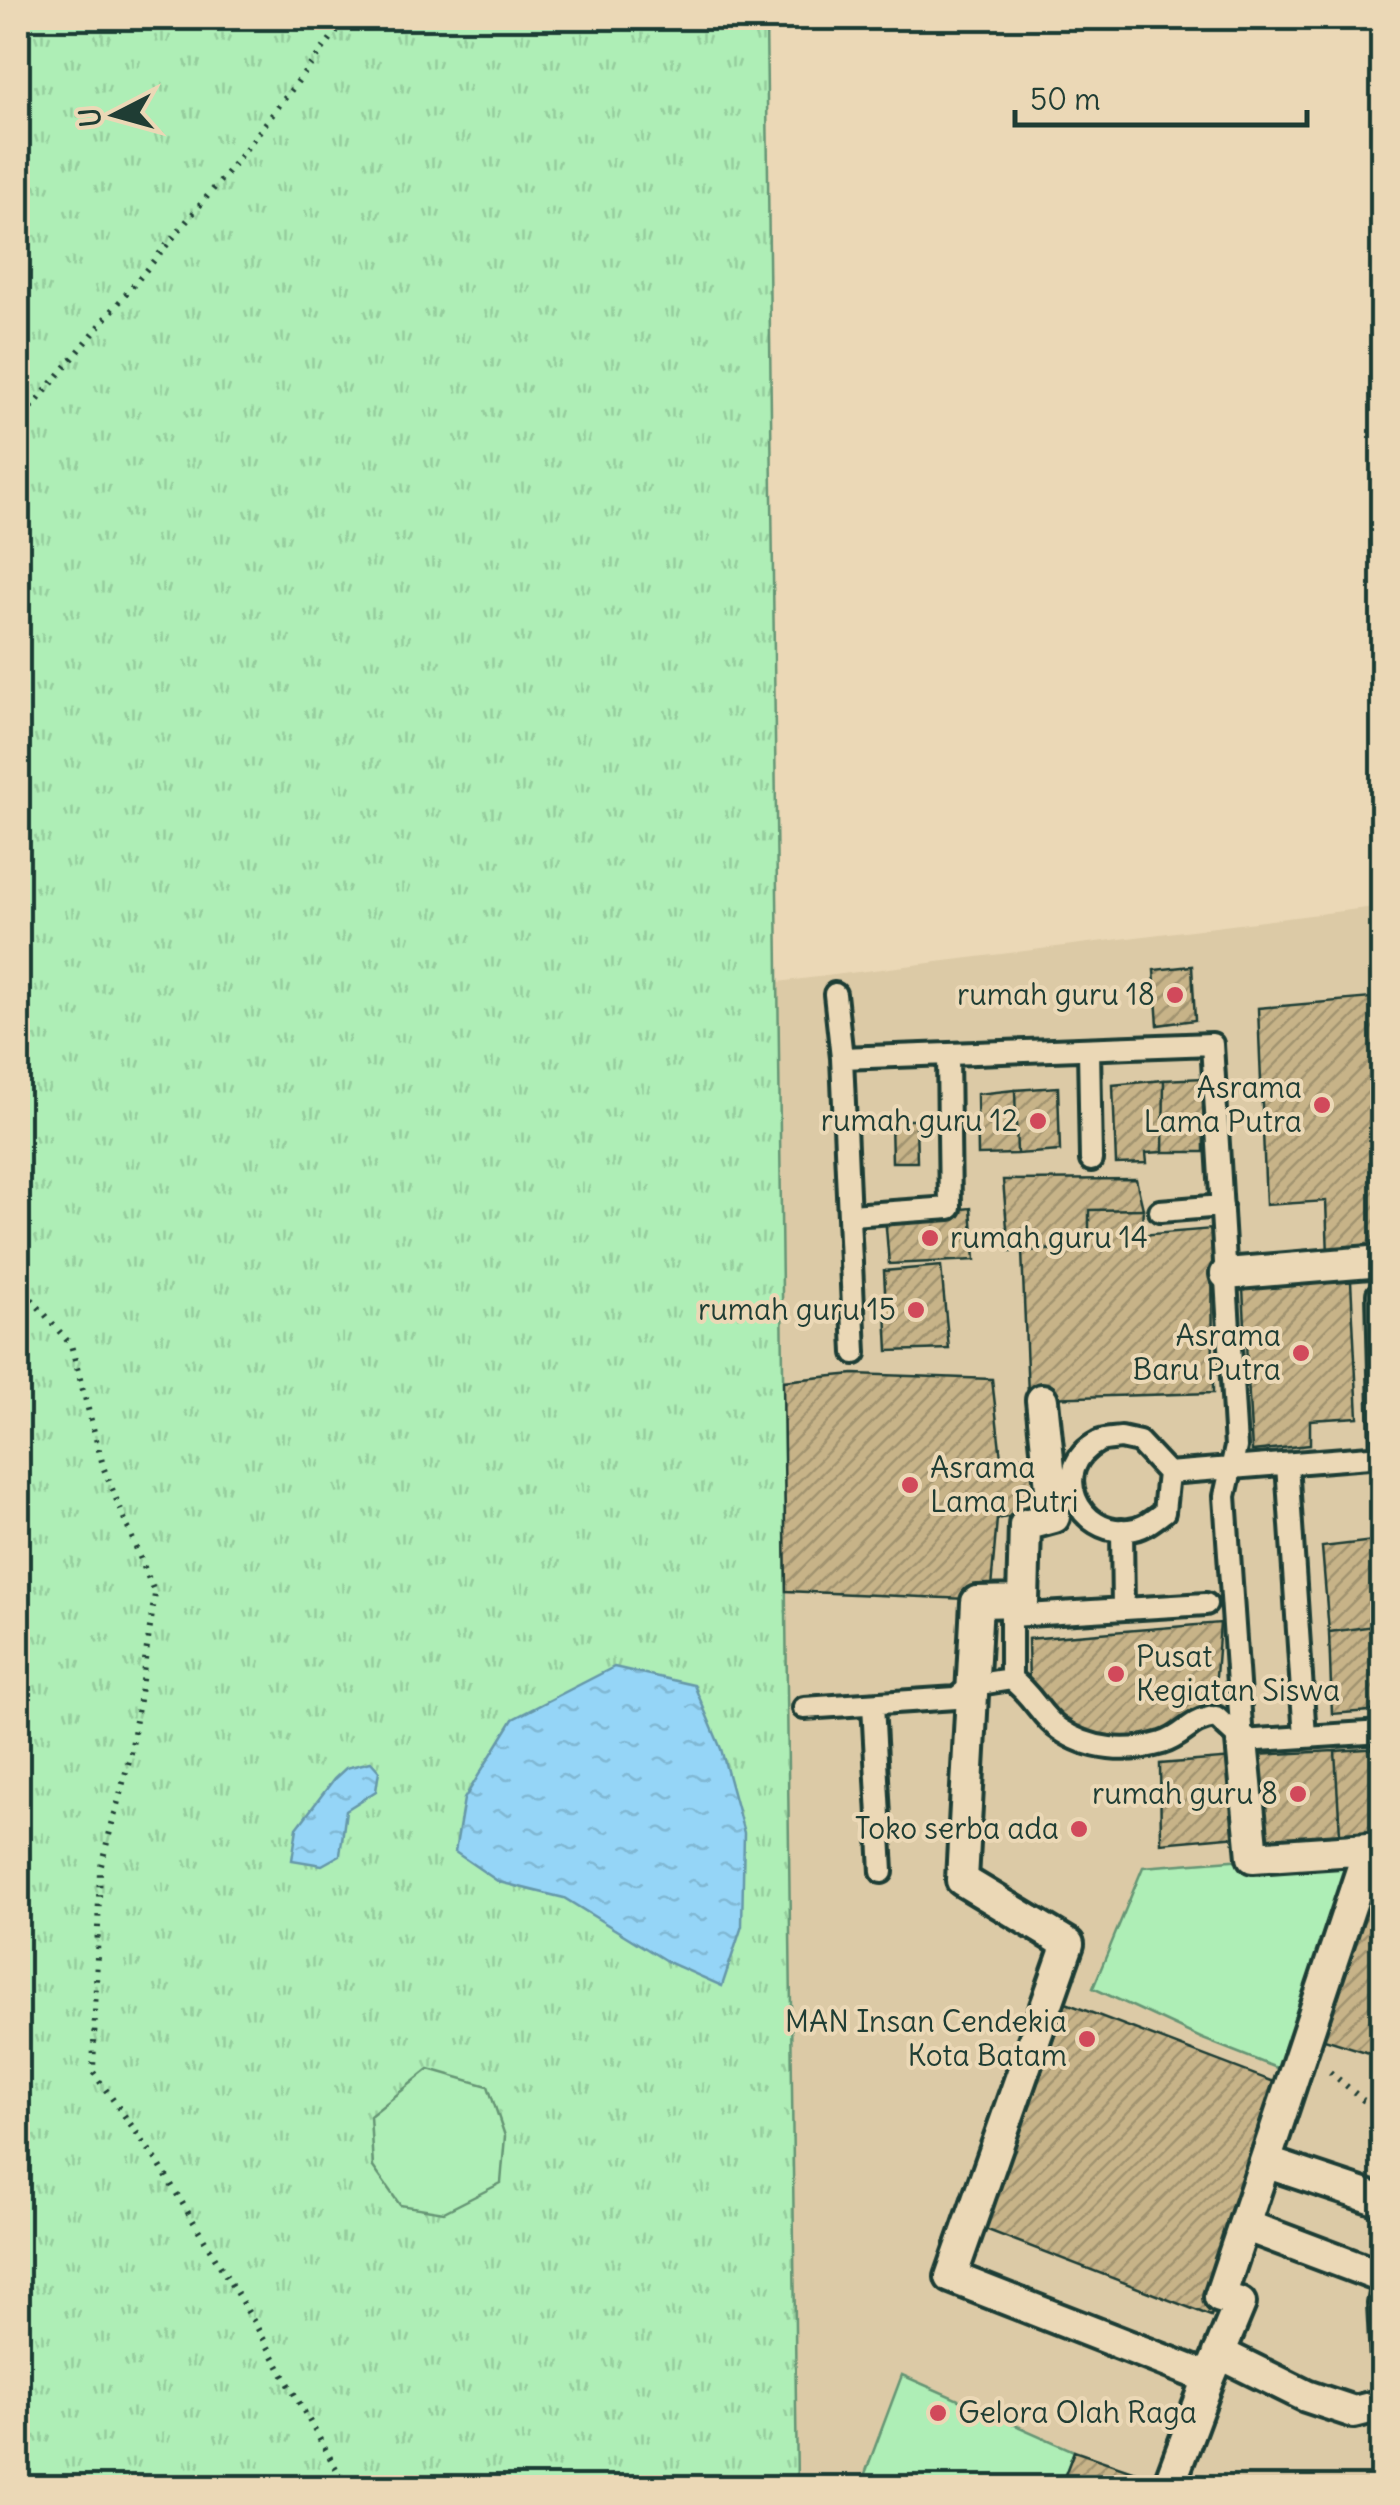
<svg xmlns="http://www.w3.org/2000/svg" width="1400" height="2505" font-family="Delius,sans-serif">
<style>
.built{fill:#dccaa6}
.grass{fill:url(#grass-tufts);stroke:#669675;stroke-width:2.5}
.garden{fill:#aeeeb6;stroke:#669675;stroke-width:2.5}
.water{fill:url(#water-ripples);stroke:#6698a9;stroke-width:2.5}
.building{fill:url(#building-hatch);stroke:#1f3d34;stroke-width:2.5}
.lines{fill:none;stroke-linecap:round;stroke-linejoin:round}
.service-casing{stroke:#1f3d34;stroke-width:28}
.pedestrian-casing{stroke:#1f3d34;stroke-width:38}
.path{stroke:#1f3d34;stroke-width:6;stroke-dasharray:2.5 8;stroke-linecap:butt}
.service{stroke:#ebd8b6;stroke-width:20}
.pedestrian{stroke:#ebd8b6;stroke-width:30}
.poi-dot{fill:#d1495b;stroke:#ebd8b6;stroke-width:4}
.labels{text-anchor:middle;stroke-width:8;stroke-linejoin:round;paint-order:stroke}
.poi-label{font-size:30px;fill:#1f3d34;stroke:#ebd8b6;text-anchor:end}
</style>
<defs>
<pattern id="grass-tufts" width="24" height="20" patternUnits="userSpaceOnUse" patternTransform="scale(2.5)"><rect width="24" height="20" fill="#aeeeb6"/><path d="M3 7l-1-3M5 7V3M7 7l1-3M15 17l-1-3M17 17v-4M19 17l1-3" fill="none" stroke="#95cd9d"/></pattern>
<pattern id="water-ripples" width="26" height="14" patternUnits="userSpaceOnUse" patternTransform="scale(2.5)"><rect width="26" height="14" fill="#95d5f7"/><path d="M2 4q2-2 4 0t4 0M15 11q2-2 4 0t4 0" fill="none" stroke="#80b8d4"/></pattern>
<pattern id="building-hatch" width="6" height="6" patternUnits="userSpaceOnUse" patternTransform="scale(2.5)"><rect width="6" height="6" fill="#c7b388"/><path d="M-1 1l2-2M0 6l6-6M5 7l2-2" fill="none" stroke="#a19370"/></pattern>
</defs>
<rect width="100%" height="100%" fill="#ebd8b6"/>
<filter id="ink" filterUnits="userSpaceOnUse"><feTurbulence type="fractalNoise" baseFrequency=".01" numOctaves="2"/><feDisplacementMap in="SourceGraphic" scale="20" xChannelSelector="R" yChannelSelector="G"/><feConvolveMatrix kernelMatrix="1 2 1 2 8 2 1 2 1" color-interpolation-filters="sRGB"/></filter>
<g filter="url(#ink)">
<path class="built" d="M1382,906V2487H797L778,982Z"/>
<path class="grass" d="M18,18H766L797,2487H18Z"/>
<path class="garden" d="M1360,1850L1282,2070L1203,2039L1093,1988L1143,1867Z
M429,2069L488,2086L505,2136L501,2183L444,2212L400,2205L373,2167L370,2116Z
M902,2375L1074,2451L1060,2487H860Z"/>
<path class="water" d="M614,1667L694,1685L721,1749L744,1833L742,1926L722,1986L668,1962L564,1898L499,1882L455,1852L464,1799L513,1719Z
M371,1762L379,1771L376,1791L346,1810L340,1855L322,1865L292,1860L297,1828L334,1779L346,1768Z"/>
<path class="building" d="M1192,966L1195,1020L1158,1025L1154,970Z
M1382,997V1252L1328,1256L1326,1201L1266,1205L1258,1008Z
M1203,1078L1204,1152H1163L1164,1080Z
M1164,1080L1163,1152L1146,1153L1147,1163L1116,1164L1113,1085Z
M1058,1087L1060,1151L1017,1154L1015,1090Z
M1015,1090L1017,1154L978,1155L977,1094Z
M891,1120H916L917,1162H892Z
M1136,1179L1143,1209L1089,1210V1248L1009,1251L1003,1180Z
M971,1208L975,1260L889,1264L885,1216Z
M1143,1209L1141,1235L1212,1229L1213,1393L1042,1398L1028,1394L1022,1251L1089,1248V1210Z
M941,1266L949,1349L888,1351L884,1271Z
M1351,1281L1358,1417L1310,1420V1445L1252,1451L1243,1289Z
M854,1374L992,1379L1001,1458L1037,1455L1034,1512L997,1519L990,1600L786,1591L783,1381Z
M1382,1540V1625L1329,1632L1322,1547Z
M1220,1623L1216,1676L1198,1716L1136,1747L1059,1725L1029,1687L1028,1639Z
M1382,1625V1710L1332,1714L1329,1632Z
M1382,1748V1831L1340,1834L1335,1751Z
M1335,1751L1340,1834L1262,1842L1255,1755Z
M1233,1758L1238,1836L1161,1843L1160,1764Z
M1382,1864V2057L1321,2038Z
M1066,2003L1287,2087L1211,2316L985,2229Z
M1074,2451L1153,2478L1149,2488H1060Z"/>
<g class="lines">
<defs>
<path id="service" d="M835,994L842,1058
M1089,1049L1091,1160
M1160,1211L1222,1206
M851,1215L950,1208L948,1055
M1378,1294L1382,1453
M855,1353L842,1058L1212,1044L1236,1447L1225,1496L1242,1741
M1121,1438L1139,1442L1168,1473L1164,1512C1153,1520 1143,1529 1129,1530C1079,1537 1047,1469 1098,1442C1103,1439 1114,1439 1121,1438Z
M1287,1464L1305,1737
M1168,1473L1382,1456
M1122,1530L1123,1609
M1011,1679V1616L1206,1604
M873,1704L882,1872
M804,1708L956,1698L973,1685L1011,1679C1032,1694 1042,1718 1059,1729C1090,1751 1128,1753 1162,1743C1187,1735 1188,1720 1216,1717L1242,1741L1382,1732
M1382,2287L1379,2304L1382,2361"/>
<path id="pedestrian" d="M1226,1274L1382,1261
M1042,1400L1054,1517L1025,1525L1023,1601L977,1602L962,1880L1068,1944L951,2277L1209,2378L1168,2488
M1265,2162L1382,2201
M1244,2225L1382,2277
M1219,2353L1306,2396L1354,2412L1382,2405
M1209,2378L1240,2303L1220,2297L1369,1849L1253,1857L1242,1741"/>
</defs>
<use href="#service" class="service-casing"/>
<use href="#pedestrian" class="pedestrian-casing"/>
<path class="path" d="M18,424L235,163L339,28L338,18
M18,1283L71,1345L104,1469L155,1594L131,1753L100,1869L93,2072L157,2161L254,2322L347,2488
M1330,2072L1363,2100L1382,2108
M18,2472L54,2488"/>
<use href="#service" class="service"/>
<use href="#pedestrian" class="pedestrian"/>
</g>
</g>
<g class="poi-dot">
<circle cx="1175" cy="995" r="10"/>
<circle cx="1322" cy="1105" r="10"/>
<circle cx="1038" cy="1121" r="10"/>
<circle cx="930" cy="1238" r="10"/>
<circle cx="916" cy="1310" r="10"/>
<circle cx="1301" cy="1353" r="10"/>
<circle cx="910" cy="1485" r="10"/>
<circle cx="1116" cy="1674" r="10"/>
<circle cx="1298" cy="1794" r="10"/>
<circle cx="1079" cy="1829" r="10"/>
<circle cx="1087" cy="2039" r="10"/>
<circle cx="938" cy="2413" r="10"/>
</g>
<g class="labels">
<g class="poi-label">
<text x="1155" y="1005">rumah guru 18</text>
<text x="1302" y="1098">Asrama<tspan x="1302" dy="34">Lama Putra</tspan></text>
<text x="1018" y="1131">rumah guru 12</text>
<text x="950" y="1248" text-anchor="start">rumah guru 14</text>
<text x="896" y="1320">rumah guru 15</text>
<text x="1281" y="1346">Asrama<tspan x="1281" dy="34">Baru Putra</tspan></text>
<text x="930" y="1478" text-anchor="start">Asrama<tspan x="930" dy="34">Lama Putri</tspan></text>
<text x="1136" y="1667" text-anchor="start">Pusat<tspan x="1136" dy="34">Kegiatan Siswa</tspan></text>
<text x="1278" y="1804">rumah guru 8</text>
<text x="1059" y="1839">Toko serba ada</text>
<text x="1067" y="2032">MAN Insan Cendekia<tspan x="1067" dy="34">Kota Batam</tspan></text>
<text x="958" y="2423" text-anchor="start">Gelora Olah Raga</text>
</g>
</g>
<rect width="1400" height="2505" fill="none" stroke="#ebd8b6" stroke-width="60"/>
<rect x="30" y="30" width="1340" height="2445" fill="none" stroke="#1f3d34" stroke-width="4" filter="url(#ink)"/>
<g transform="translate(115 115) rotate(264)" stroke="#ebd8b6" stroke-width="8" paint-order="stroke">
<path d="M0-8L18 38L0 25L-18 38Z" fill="#1f3d34"/>
<text y="-15" font-size="28" font-weight="bold" text-anchor="middle" fill="#1f3d34">U</text>
</g>
<path d="M1015 110v15h292v-15" fill="none" stroke="#1f3d34" stroke-width="5"/>
<text x="1030" y="110" font-size="30" fill="#1f3d34" stroke="#ebd8b6" stroke-width="8" paint-order="stroke">50 m</text>
</svg>
